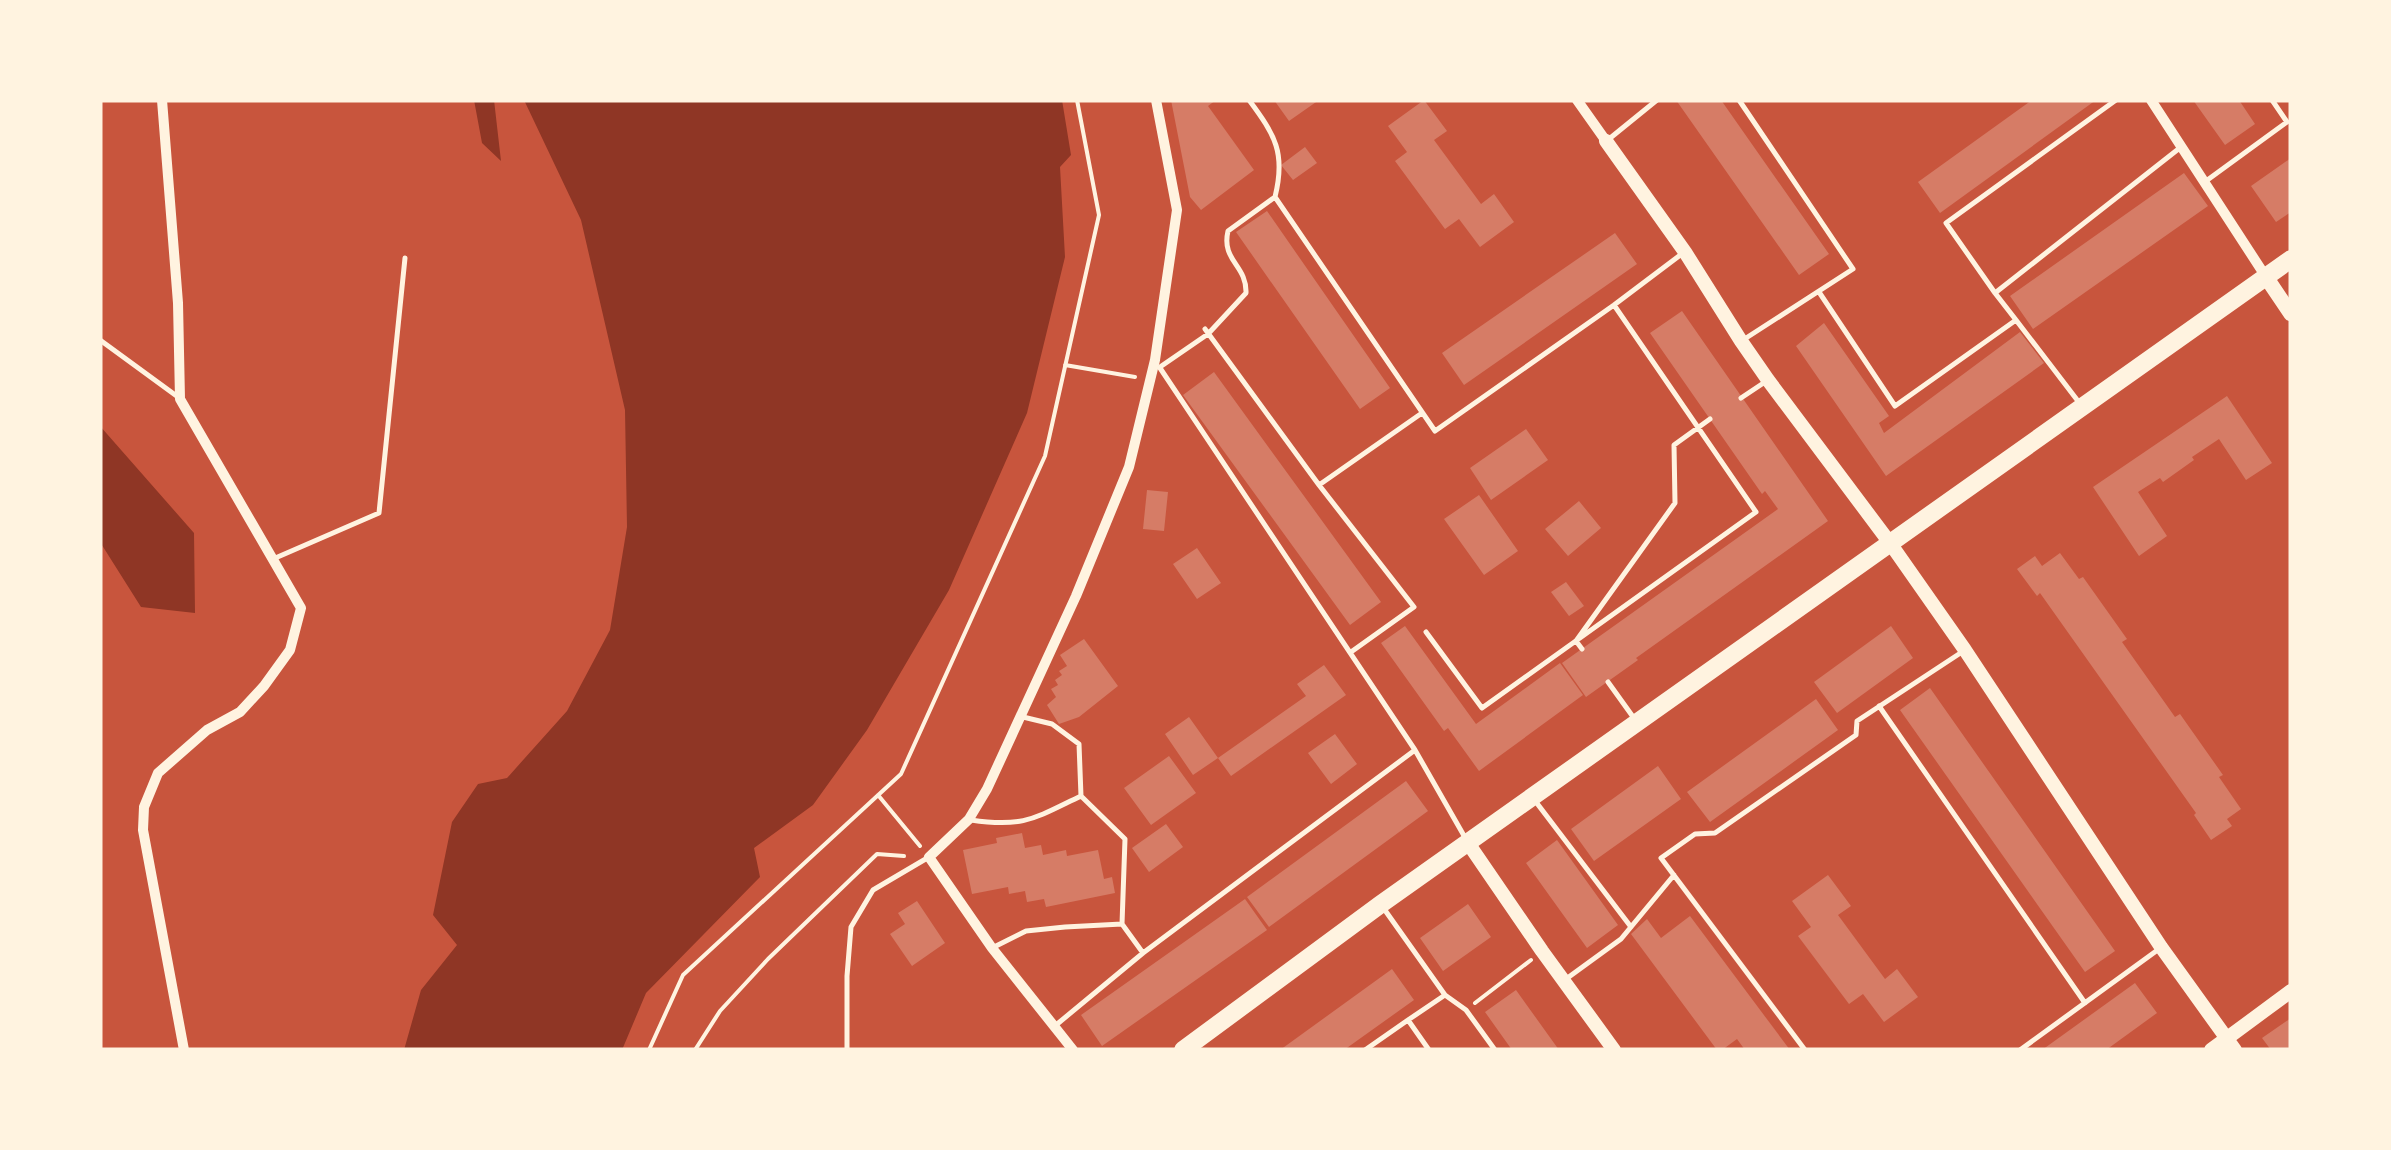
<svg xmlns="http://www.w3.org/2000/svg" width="2391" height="1150" font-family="Lato,sans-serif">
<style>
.water{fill:#8f3625}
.building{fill:#d67c66}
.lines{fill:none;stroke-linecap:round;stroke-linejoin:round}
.path{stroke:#fff3e0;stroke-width:4}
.service{stroke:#fff3e0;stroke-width:5}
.minor{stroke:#fff3e0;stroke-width:10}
.tertiary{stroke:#fff3e0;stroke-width:14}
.secondary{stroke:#fff3e0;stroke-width:15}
.primary{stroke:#fff3e0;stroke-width:18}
</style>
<rect width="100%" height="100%" fill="#c8553d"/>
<path class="water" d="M474,100H494L501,161L482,143Z
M524,100H1062L1071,155L1060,167L1065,257L1027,413L949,590L867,730L813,805L754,848L760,877L646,993L622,1050H404L421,990L457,945L433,915L452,822L478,784L507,778L567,711L610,630L627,527L625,410L581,220Z
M100,426L194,533L195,613L141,607L100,542Z"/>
<path class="building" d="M1171,100H1216L1208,106L1254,170L1201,210L1190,197Z
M1274,100H1319L1289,121Z
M1424,100L1447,131L1434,140L1481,204L1494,194L1514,222L1480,247L1459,219L1445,229L1395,161L1407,152L1388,126Z
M1676,100H1721L1829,254L1799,275Z
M2032,100H2096L1940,213L1918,182Z
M2193,100H2239L2255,124L2225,145Z
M1305,147L1317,163L1293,180L1281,165Z
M2291,158V212L2276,222L2251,186Z
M2184,173L2208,206L2033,329L2010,296Z
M1267,211L1390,388L1360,409L1236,232Z
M1615,233L1637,264L1464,385L1442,353Z
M1682,311L1828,521L1636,658L1638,660L1586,697L1562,663L1778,509L1765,491L1762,494L1650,333Z
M1824,323L1889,416L1879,423L1884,433L2020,332L2044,363L1886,476L1796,346Z
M1214,372L1381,602L1350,625L1183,395Z
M2227,396L2272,463L2246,480L2219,439L2192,457L2194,460L2163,482L2160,478L2138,492L2167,536L2139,556L2093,487Z
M1526,429L1548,460L1491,500L1470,468Z
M1147,490L1168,492L1164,531L1143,529Z
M1479,495L1518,551L1484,575L1444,519Z
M1579,501L1601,528L1568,556L1545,529Z
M1197,548L1221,583L1197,599L1173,564Z
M2060,553L2079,579L2083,577L2127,639L2122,642L2175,717L2180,714L2223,775L2219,777L2241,809L2227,819L2232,826L2211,840L2194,815L2196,813L2040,593L2037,596L2017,569L2035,556L2042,566Z
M1566,582L1584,606L1569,616L1551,592Z
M1405,626L1476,724L1560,663L1583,695L1479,771L1448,728L1444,731L1381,643Z
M1891,626L1913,658L1837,713L1814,682Z
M1084,639L1118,686L1079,717L1059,724L1047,705L1056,697L1051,689L1058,685L1055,680L1062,675L1059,671L1067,666L1060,655Z
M1324,665L1346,695L1231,776L1218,758L1306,696L1297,684Z
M1930,688L2115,951L2085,972L1900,710Z
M1816,699L1838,730L1710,822L1687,792Z
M1189,717L1218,758L1193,775L1165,734Z
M1335,734L1357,764L1331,784L1308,753Z
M1169,756L1196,793L1151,825L1124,788Z
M1658,766L1681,799L1594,861L1571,829Z
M1406,781L1428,811L1269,927L1247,897Z
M1166,824L1183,847L1149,872L1132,848Z
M1022,833L1025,848L1041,845L1043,855L1066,850L1067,856L1098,850L1104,879L1112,877L1115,893L1046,907L1044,899L1027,902L1025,891L1009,894L1008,887L972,894L963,850L997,843L996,838Z
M1557,840L1618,925L1587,948L1526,863Z
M1828,875L1851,906L1838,915L1885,979L1897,969L1918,997L1884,1022L1863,994L1849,1004L1798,936L1811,927L1792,901Z
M1245,899L1267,930L1102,1046L1081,1015Z
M917,901L945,943L912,966L890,934L905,924L898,913Z
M1468,904L1491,937L1443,971L1420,938Z
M1690,916L1790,1050H1745L1737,1039L1722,1050H1717L1631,934L1647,919L1661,938Z
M1392,969L1414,1000L1344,1050H1280Z
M2135,983L2157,1013L2106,1050H2042Z
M1516,990L1559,1050H1512L1485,1012Z
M2291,1018V1050H2271L2262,1038Z"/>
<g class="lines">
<path class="path" d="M1065,365L1135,377
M878,795L920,846
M1475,1003L1531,960
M649,1050L683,975L901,774L1045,456L1099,215L1077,100
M695,1050L720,1011L768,959L877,854L904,856"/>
<path class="service" d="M1249,100C1275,135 1286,153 1275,197
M1739,100L1853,269L1743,340
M1609,139L1657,100
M2206,181L2287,122L2272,100
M1819,292L1895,406L2016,320L1995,293L1946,223L2116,100
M1995,293L2181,147
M2016,320L2081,405
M1205,329L1319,485L1414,607L1351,652
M100,340L178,397
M1160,367L1208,334L1246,293C1247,265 1221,261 1228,231L1275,197L1435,431L1614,305L1683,253
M1160,368L1415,750L1467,841
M1741,398L1768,380
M1319,485L1422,413
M273,559L379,513L405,258
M1426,632L1482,708L1756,512L1614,305
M1582,649L1576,641L1675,503L1674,445L1710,419
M1608,682L1636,721
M1879,706L2085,1003
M1023,717L1052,724L1079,744L1081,796L1125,839L1122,924L1143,953
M1536,802L1631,927
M971,820C1024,828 1035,818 1081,796
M1382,906L1445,995L1466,1010L1495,1050
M994,947L1026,931L1065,927L1122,924
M1566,979L1621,939L1674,875
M1056,1025L1143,953L1415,750
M847,1050V976L851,927L873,890L929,857
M1365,1050L1408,1020
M1429,1050L1408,1020L1445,995
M1805,1050L1661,858L1695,834L1715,833L1856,735L1857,721L1962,652
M2020,1050L2159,949"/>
<path class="minor" d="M162,100L178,303L180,399L301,608L290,650L264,686L240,712L207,730L158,773L144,807L143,830L184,1050
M1577,100L1606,141
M2151,100L2266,277
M1073,1050L992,948L929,857L969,819L987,789L1076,596L1129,467L1155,360L1177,210L1156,100"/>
<path class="tertiary" d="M1606,141L1685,252L1741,341L1768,380L1890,543L1965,650L2161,947L2235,1050
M1468,843L1542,951L1614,1050
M2211,1050L2291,991"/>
<path class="secondary" d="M2266,277L2291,314"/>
<path class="primary" d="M1183,1050L1381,904L2291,259"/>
</g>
<rect width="2391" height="1150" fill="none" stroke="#fff3e0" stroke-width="205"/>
</svg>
